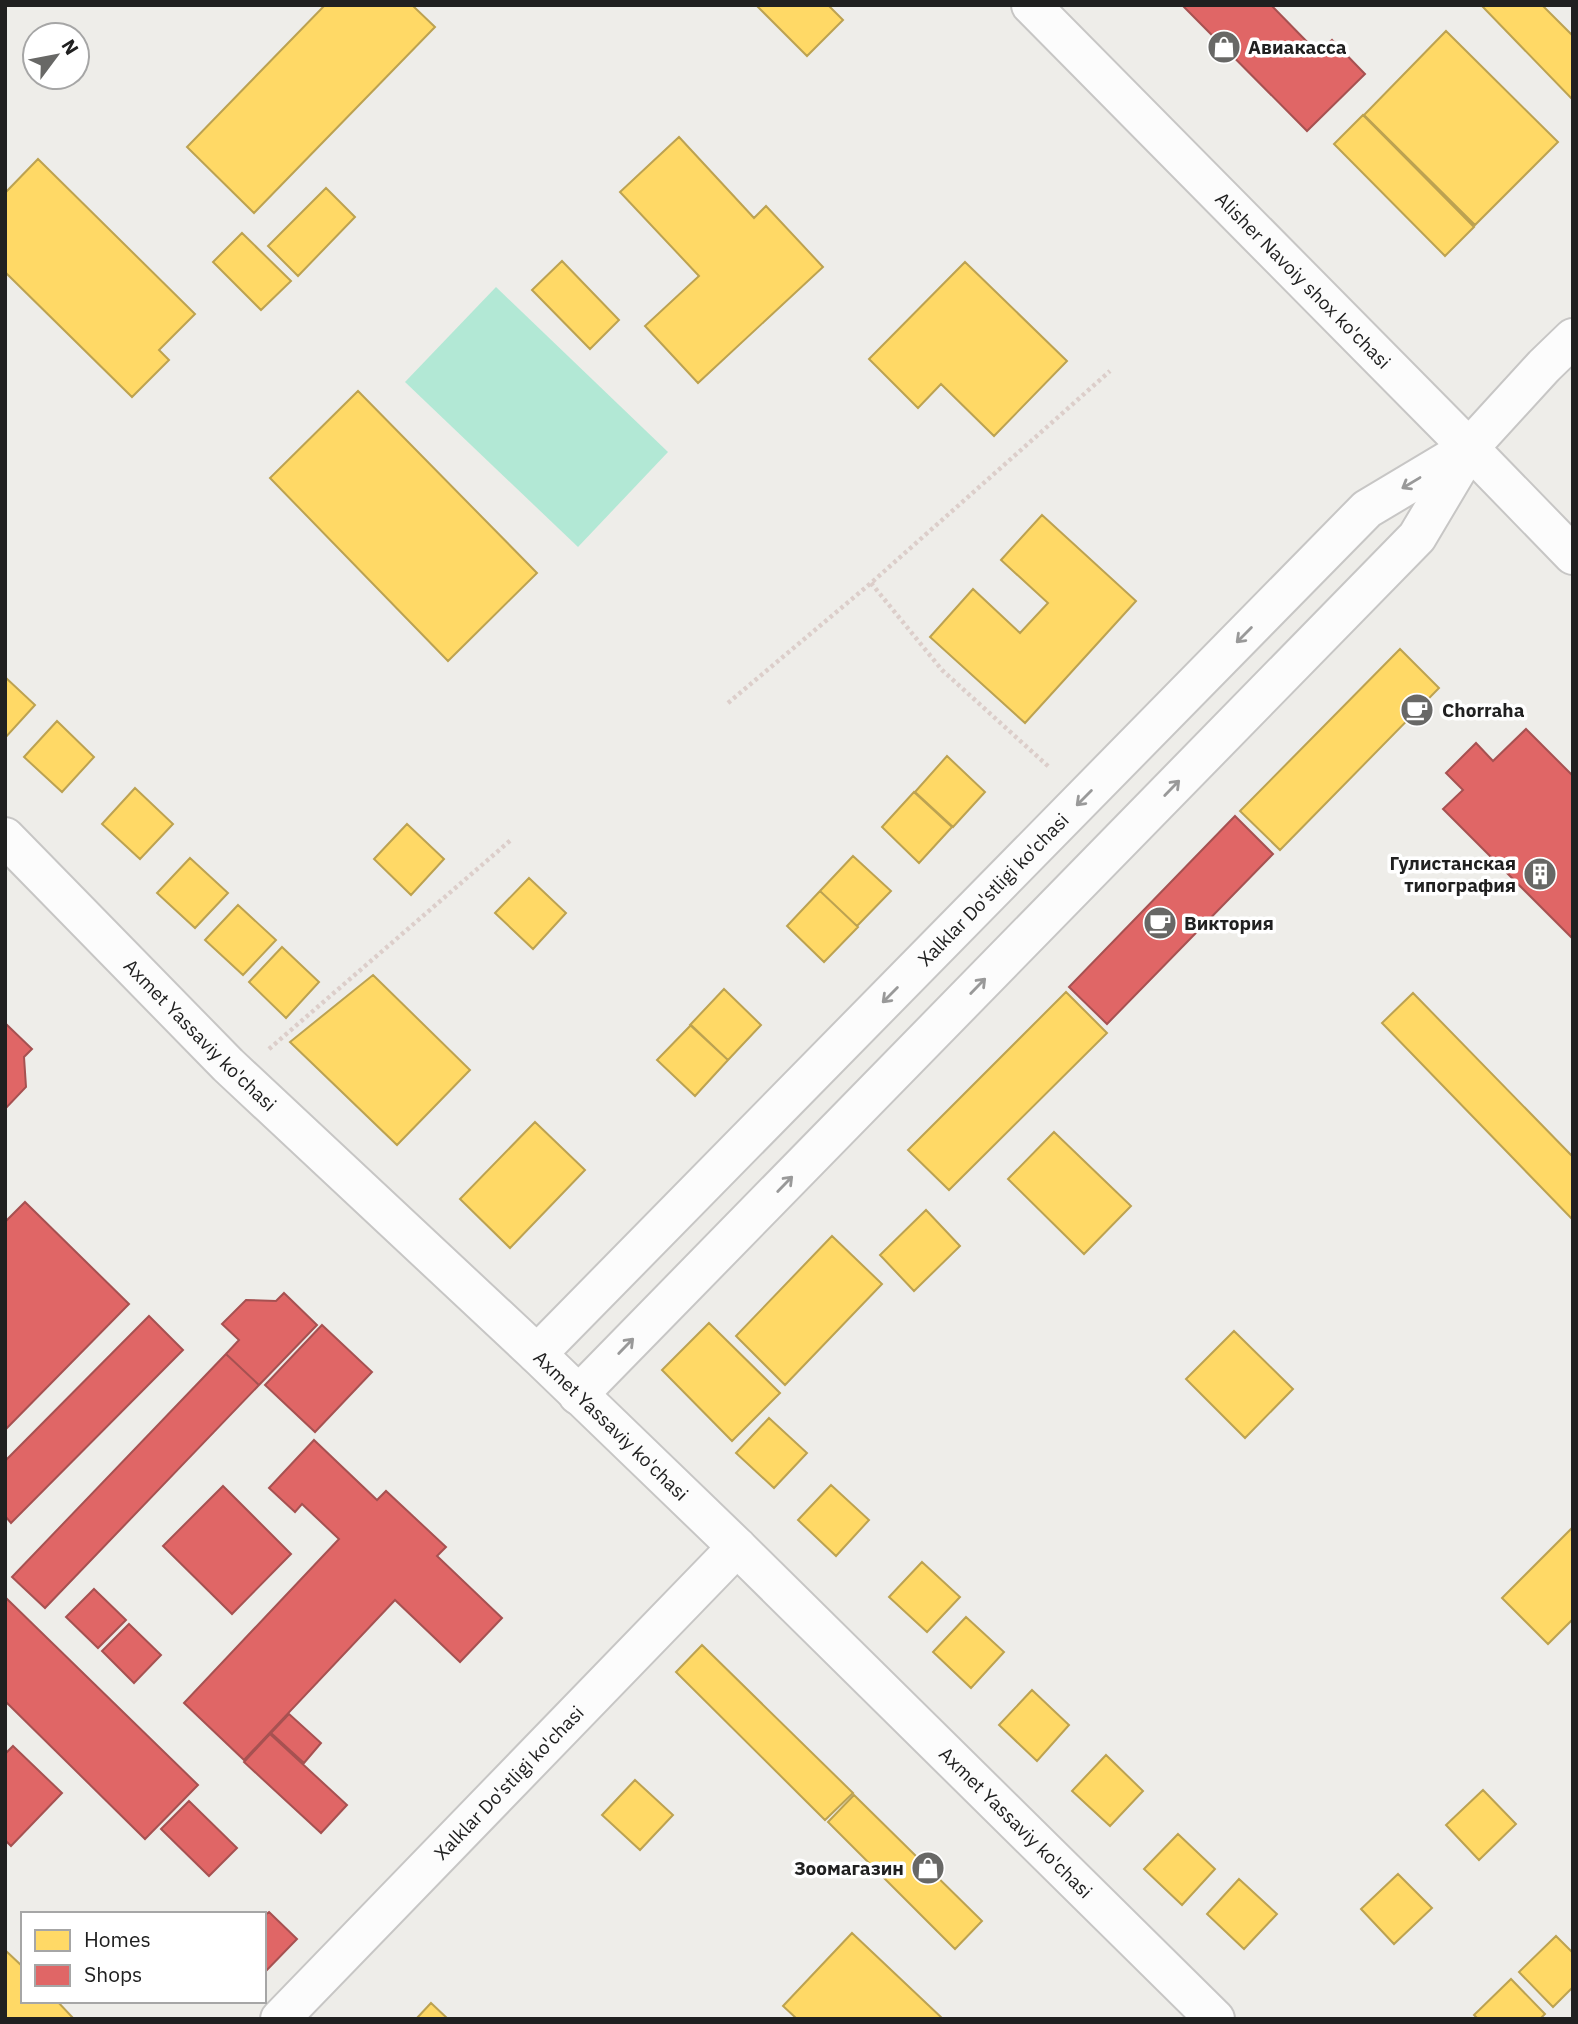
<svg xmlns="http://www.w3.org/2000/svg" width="1578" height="2024" font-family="'IBM Plex Sans',sans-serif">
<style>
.pitch{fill:#b2e8d5}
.homes{fill:#ffd966;stroke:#bca251;stroke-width:2}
.shops{fill:#e06666;stroke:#a65151;stroke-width:2}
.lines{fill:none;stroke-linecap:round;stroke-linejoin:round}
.minor-casing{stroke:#c7c6c5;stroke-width:42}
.tertiary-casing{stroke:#c7c6c5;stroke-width:42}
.path{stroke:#dcceca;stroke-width:4.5;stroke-dasharray:3.5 3.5;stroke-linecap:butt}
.minor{stroke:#fcfcfc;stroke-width:38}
.tertiary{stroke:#fcfcfc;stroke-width:38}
.oneway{stroke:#999}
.labels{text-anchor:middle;stroke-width:7;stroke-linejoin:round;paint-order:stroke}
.poi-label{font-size:19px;font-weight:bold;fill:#202020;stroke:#fff;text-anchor:start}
.street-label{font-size:19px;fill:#202020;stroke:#fff}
</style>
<rect width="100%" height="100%" fill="#eeede9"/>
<path class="pitch" d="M496,287L668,452L578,547L405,382Z"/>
<path class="homes" d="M325,5H412L435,27L254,213L187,147Z
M756,5H828L843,20L807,56Z
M1481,5H1542L1573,36V100Z
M1446,31L1558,142L1475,225L1364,115Z
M1363,115L1474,227L1445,256L1334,144Z
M679,137L754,218L766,206L823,267L698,383L645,326L699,276L620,192Z
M38,159L195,314L159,350L169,360L132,397L5,272V193Z
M326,188L355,217L298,276L268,246Z
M242,233L291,281L261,310L213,262Z
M562,261L619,320L590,349L532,290Z
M965,262L1067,361L994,436L941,384L918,408L869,359Z
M358,391L537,573L448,661L270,478Z
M1042,515L1136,601L1025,723L930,637L973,589L1020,633L1048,603L1001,560Z
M1400,649L1439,688L1280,850L1240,811Z
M5,677L35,705L5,738Z
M57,721L94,757L62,792L24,757Z
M947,756L985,792L953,827L915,792Z
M135,788L173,824L140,859L102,824Z
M914,792L952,827L919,863L882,827Z
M407,824L444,859L411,895L374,859Z
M853,856L891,891L857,926L820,891Z
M190,858L228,893L195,928L157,893Z
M529,878L566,913L533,949L495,913Z
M820,891L858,927L824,962L787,926Z
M238,905L276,940L243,975L205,940Z
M282,947L319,982L286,1018L249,982Z
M373,975L470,1070L397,1145L290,1042Z
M724,989L761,1025L728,1060L690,1025Z
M1066,992L1107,1033L949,1190L908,1150Z
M1413,993L1573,1157V1220L1382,1023Z
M691,1025L728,1060L695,1096L657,1060Z
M535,1122L585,1170L510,1248L460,1199Z
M1054,1132L1131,1206L1084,1254L1008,1179Z
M926,1210L960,1246L914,1291L880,1255Z
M832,1236L882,1284L785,1385L736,1336Z
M709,1323L780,1393L732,1441L662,1370Z
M1234,1331L1293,1389L1245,1438L1186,1379Z
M769,1418L807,1453L774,1488L736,1453Z
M831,1485L869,1520L836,1556L798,1520Z
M1573,1527V1619L1548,1644L1502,1598Z
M922,1562L960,1597L927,1632L889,1597Z
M966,1617L1004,1652L971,1688L933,1652Z
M702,1645L853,1793L825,1820L676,1672Z
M1032,1690L1069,1725L1037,1761L999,1725Z
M1106,1755L1143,1791L1110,1826L1072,1791Z
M635,1780L673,1815L640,1850L602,1815Z
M1483,1790L1516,1824L1479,1860L1446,1825Z
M854,1795L982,1921L955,1949L828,1822Z
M1178,1834L1215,1869L1182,1905L1144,1869Z
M1398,1874L1432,1908L1394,1944L1361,1909Z
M1239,1879L1277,1914L1244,1949L1207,1914Z
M852,1933L943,2019H797L783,2006Z
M1556,1936L1573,1953V1987L1553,2007L1519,1972Z
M5,1950L23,1967V2001H57L74,2019H5Z
M1511,1979L1545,2014L1540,2019H1478L1474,2015Z
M431,2003L448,2019H416Z"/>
<path class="shops" d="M1182,5H1271L1318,53L1332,40L1365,74L1307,131Z
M1526,729L1573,776V939L1443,809L1463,790L1446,773L1476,743L1493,761Z
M1235,816L1273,854L1107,1024L1069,987Z
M5,1023L32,1049L24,1057L26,1087L5,1109Z
M25,1202L129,1304L5,1430V1222Z
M284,1293L317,1325L259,1385L226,1354L239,1340L222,1324L246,1300L276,1301Z
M149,1316L183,1350L11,1523L5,1516V1461Z
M322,1325L372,1372L315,1432L265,1385Z
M226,1354L259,1385L45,1608L12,1577Z
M314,1440L377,1500L386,1491L446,1547L437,1556L502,1618L460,1662L395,1600L244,1760L184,1703L339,1539L302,1504L295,1512L269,1488Z
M223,1486L291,1554L232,1614L163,1546Z
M94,1589L126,1620L98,1648L66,1617Z
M5,1597L198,1785L145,1839L5,1701Z
M129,1624L161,1655L134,1683L102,1651Z
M289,1714L321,1743L304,1763L271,1733Z
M270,1734L347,1805L321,1833L244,1762Z
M13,1746L62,1793L11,1846L5,1840V1754Z
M189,1801L237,1848L209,1876L161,1829Z
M269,1912L297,1939L264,1973V1916Z"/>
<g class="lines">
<defs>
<g id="minor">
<path id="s1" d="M1031,5L1469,448"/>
<path id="s2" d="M5,837L228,1065L537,1354L737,1547L1215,2019"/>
<path id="s3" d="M537,1354L1367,509L1469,448"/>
<path d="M578,1395L1417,537L1467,453"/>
<path id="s4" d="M280,2019L737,1547"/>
</g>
<path id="tertiary" d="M1573,338L1544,366L1469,448L1573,555"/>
</defs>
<use href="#minor" class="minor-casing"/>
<use href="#tertiary" class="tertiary-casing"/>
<path class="path" d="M871,583L942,670L1049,767
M728,703L871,583L1110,371
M269,1049L512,839"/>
<use href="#minor" class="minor"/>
<use href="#tertiary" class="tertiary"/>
</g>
<defs><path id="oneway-shaft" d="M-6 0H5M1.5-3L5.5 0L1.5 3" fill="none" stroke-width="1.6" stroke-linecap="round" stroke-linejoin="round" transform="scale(1.75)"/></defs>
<g class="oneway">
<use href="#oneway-shaft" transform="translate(1411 483) rotate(149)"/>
<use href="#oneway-shaft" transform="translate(1244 635) rotate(135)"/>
<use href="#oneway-shaft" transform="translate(1172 788) rotate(-46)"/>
<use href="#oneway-shaft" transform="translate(1084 798) rotate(135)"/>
<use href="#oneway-shaft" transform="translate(978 986) rotate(-46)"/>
<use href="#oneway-shaft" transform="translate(890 995) rotate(135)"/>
<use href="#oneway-shaft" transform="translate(785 1184) rotate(-46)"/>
<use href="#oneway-shaft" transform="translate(626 1346) rotate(-46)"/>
</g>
<defs>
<symbol id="shop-disc" viewBox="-11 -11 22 22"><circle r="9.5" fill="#686866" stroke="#fff"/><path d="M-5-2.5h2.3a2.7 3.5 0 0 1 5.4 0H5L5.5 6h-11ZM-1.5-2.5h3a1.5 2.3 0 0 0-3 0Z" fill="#fff"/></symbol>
<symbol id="cafe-disc" viewBox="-11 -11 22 22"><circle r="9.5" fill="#686866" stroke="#fff"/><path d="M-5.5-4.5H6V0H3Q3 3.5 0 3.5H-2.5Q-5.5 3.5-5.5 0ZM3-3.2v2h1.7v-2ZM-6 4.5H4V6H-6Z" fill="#fff"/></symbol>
<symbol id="building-disc" viewBox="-11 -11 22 22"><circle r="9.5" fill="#686866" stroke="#fff"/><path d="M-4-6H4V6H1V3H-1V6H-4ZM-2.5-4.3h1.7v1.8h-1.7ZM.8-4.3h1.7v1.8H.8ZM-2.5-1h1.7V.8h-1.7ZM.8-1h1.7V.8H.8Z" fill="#fff"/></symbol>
</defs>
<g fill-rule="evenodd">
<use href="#shop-disc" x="1205" y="28" width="38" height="38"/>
<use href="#cafe-disc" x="1398" y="691" width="38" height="38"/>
<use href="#building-disc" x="1521" y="855" width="38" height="38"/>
<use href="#cafe-disc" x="1141" y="904" width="38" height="38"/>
<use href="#shop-disc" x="909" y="1849" width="38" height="38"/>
</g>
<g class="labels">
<g class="poi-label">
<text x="1248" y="54">Авиакасса</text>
<text x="1442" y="717">Chorraha</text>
<text x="1516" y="870" text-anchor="end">Гулистанская<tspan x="1516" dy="22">типография</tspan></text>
<text x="1184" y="930">Виктория</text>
<text x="904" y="1875" text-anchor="end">Зоомагазин</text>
</g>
<g class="street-label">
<text dy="7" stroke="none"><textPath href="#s1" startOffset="387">Alisher Navoiy shox ko'chasi</textPath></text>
<text dy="7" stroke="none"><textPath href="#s3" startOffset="651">Xalklar Do'stligi ko'chasi</textPath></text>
<text dy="7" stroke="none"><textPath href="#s2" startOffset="278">Axmet Yassaviy ko'chasi</textPath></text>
<text dy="7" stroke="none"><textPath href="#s2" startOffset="845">Axmet Yassaviy ko'chasi</textPath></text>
<text dy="7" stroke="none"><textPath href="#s4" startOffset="329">Xalklar Do'stligi ko'chasi</textPath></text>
<text dy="7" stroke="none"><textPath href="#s2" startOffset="1412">Axmet Yassaviy ko'chasi</textPath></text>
</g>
</g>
<rect width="1578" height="2024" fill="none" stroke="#202020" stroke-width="14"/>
<rect x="21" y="1912" width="245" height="91" fill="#ffffff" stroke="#a6a6a6" stroke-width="2"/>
<rect x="35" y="1930" width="35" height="21" fill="#ffd966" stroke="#a6a6a6" stroke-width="2"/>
<text x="84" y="1947" font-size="21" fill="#202020">Homes</text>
<rect x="35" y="1965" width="35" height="21" fill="#e06666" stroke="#a6a6a6" stroke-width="2"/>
<text x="84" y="1982" font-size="21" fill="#202020">Shops</text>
<g transform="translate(56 56) rotate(58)"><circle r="33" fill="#ffffff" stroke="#a6a6a6" stroke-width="2"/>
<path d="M0-5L12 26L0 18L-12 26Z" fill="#686866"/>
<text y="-10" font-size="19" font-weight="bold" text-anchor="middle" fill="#202020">N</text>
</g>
</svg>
